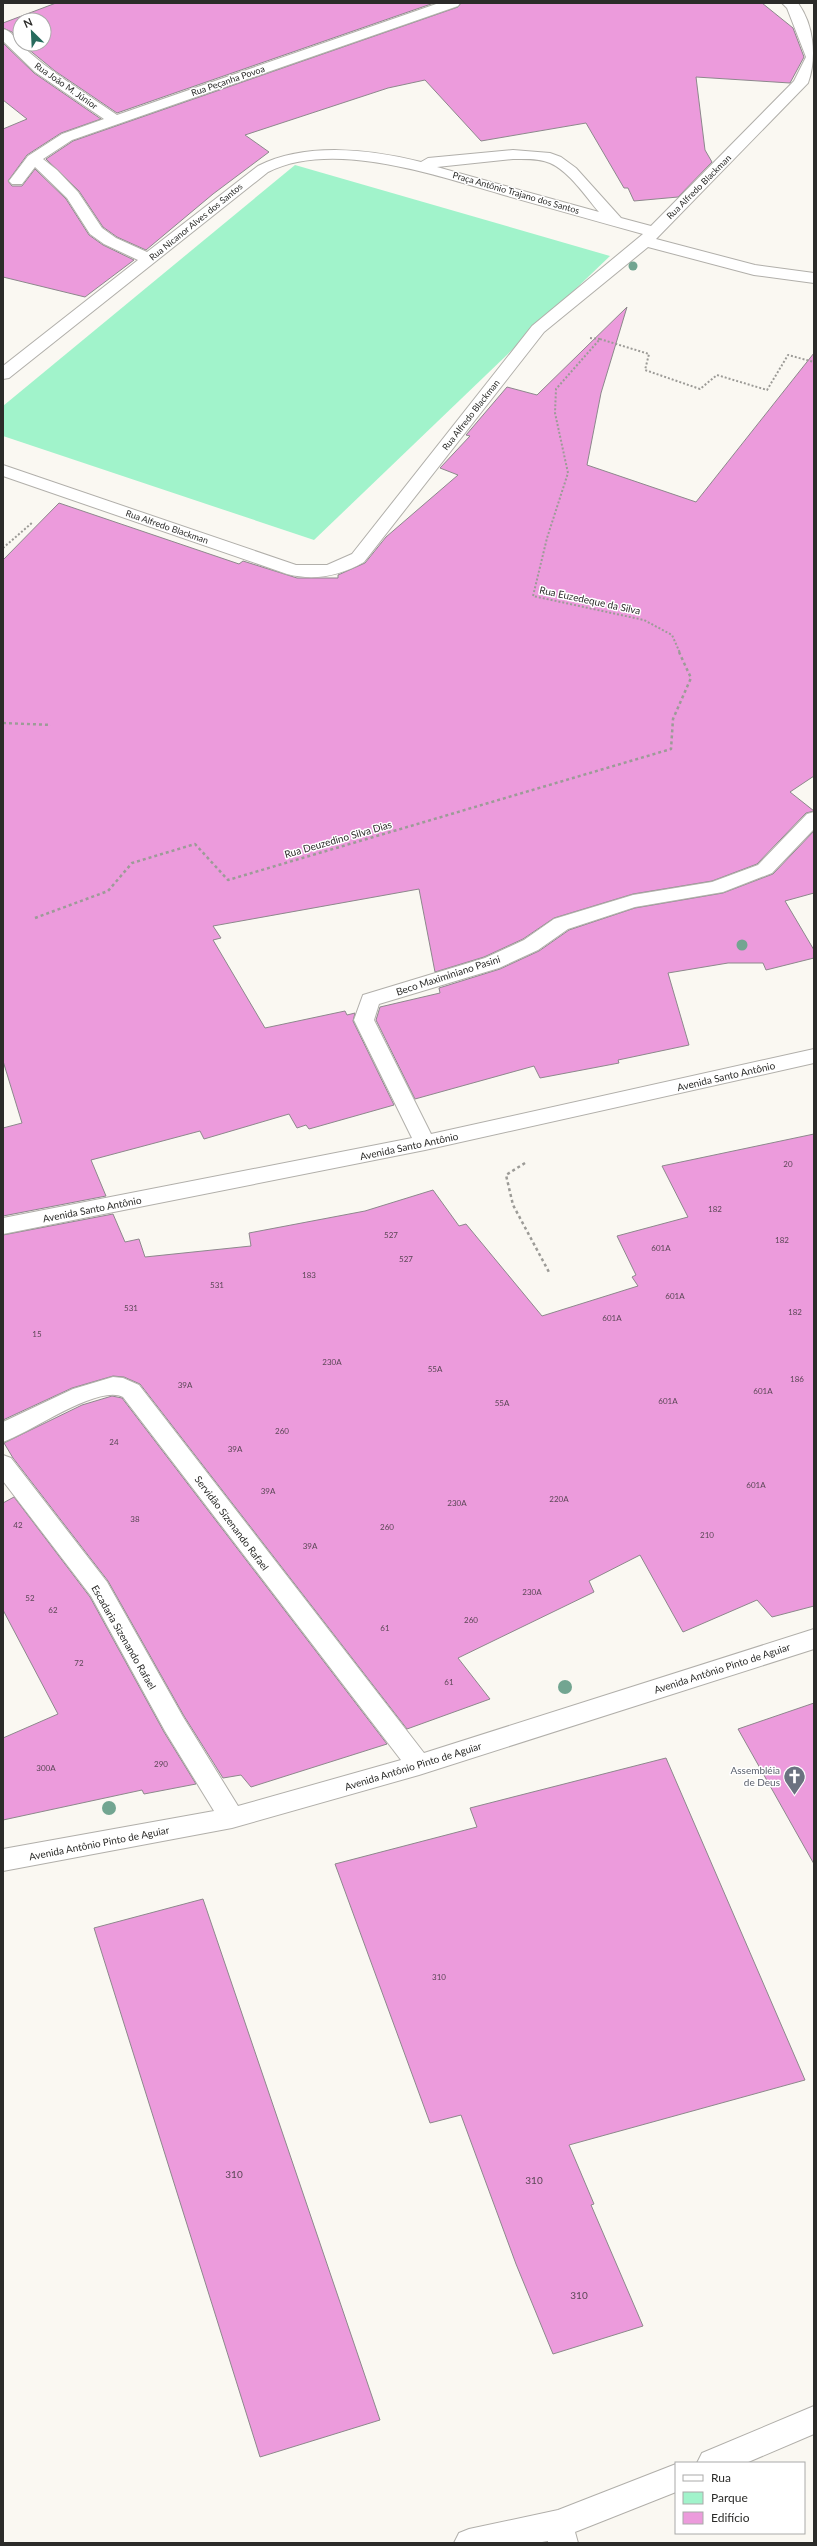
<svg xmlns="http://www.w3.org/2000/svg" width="817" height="2546" font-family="Lato,sans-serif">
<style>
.green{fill:#a1f3cb}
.building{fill:#ec9bdc;stroke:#8d888c}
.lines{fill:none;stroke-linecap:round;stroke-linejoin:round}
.minor-casing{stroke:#b1afaa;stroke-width:2}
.path-far1{stroke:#9c9b97;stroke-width:2;stroke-dasharray:2 2;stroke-linecap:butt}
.path{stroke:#9c9b97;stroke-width:2.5;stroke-dasharray:3 3;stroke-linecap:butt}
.minor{fill:#fff;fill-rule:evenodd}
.tree{fill:#72a591}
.labels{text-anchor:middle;stroke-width:3;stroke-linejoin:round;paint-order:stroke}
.number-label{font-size:8px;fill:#5b4756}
.far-street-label{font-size:9px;fill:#2b2b29;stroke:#fff}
.street-label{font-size:10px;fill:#2b2b29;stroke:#fff}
.worship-label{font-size:10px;fill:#5b616d;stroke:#fff;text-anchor:end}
.near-number-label{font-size:10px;fill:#5b4756}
</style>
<rect width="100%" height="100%" fill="#faf8f2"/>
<path class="green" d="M295,165L610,256L314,540L3,436V406Z"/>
<path class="building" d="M56,3H434L117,113L55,71L22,44H44V20H20V42L12,32L3,28V23Z
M461,3H762L793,28L804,57L790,83L696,77L705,150L712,162L678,197L634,201L628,188H624L586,123L481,141L425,80L388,88L245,135L269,152L213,194L146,250L117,237L103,227L79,191L46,159L73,141L458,7Z
M3,43L34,73L101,119L61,133L27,155L8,181L12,186H22L35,169L66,199L89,235L103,245L134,260L85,297L3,277V129L27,119L3,100Z
M627,307L601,393L587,465L696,502L814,353V776L790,792L814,811L806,813L757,864L712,881L633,894L554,918L523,939L484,957L435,972L419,889L213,926L221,938L213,940L265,1028L345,1011L347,1015L355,1013L353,1021L394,1105L309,1129L306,1125L297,1128L289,1114L204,1139L200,1131L91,1160L106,1196L3,1216V1128L22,1123L3,1061V560L59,503L239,564L243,561L297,578H338V575L365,563L386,537L458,475L440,468L470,436L466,435L507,387L537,395Z
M814,831V893L785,901L814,950V958L766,970L763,963H728L668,973L689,1045L618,1060L619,1063L540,1078L534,1066L415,1099L376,1020L380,1007L440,993L439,988L500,969L539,951L569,930L635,908L723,893L773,874Z
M814,1134V1606L772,1617L757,1600L683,1632L640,1555L589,1581L594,1592L458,1658L490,1699L407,1729L140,1384L124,1377L113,1376L72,1388L3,1420V1235L113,1214L125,1242L139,1239L145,1257L251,1246L249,1233L365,1211L433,1190L459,1226L466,1224L542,1316L638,1286L632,1277L636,1275L617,1236L688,1217L662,1166Z
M112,1396L122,1398L387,1744L251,1787L241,1775L223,1778L184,1716L108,1581L13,1458L4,1443L82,1405Z
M14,1497L90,1597L164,1732L196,1784L144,1794L142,1790L3,1820V1738L58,1714L3,1610V1503Z
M814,1703V1864L738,1729Z
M666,1758L805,2080L569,2145L594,2204L591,2205L643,2326L553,2354L516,2264L461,2115L430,2123L335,1864L477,1827L470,1808Z
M203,1899L380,2420L260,2457L94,1928Z"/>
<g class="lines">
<defs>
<path id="minor" d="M439,3H460L458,6L72,140L43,159L57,170L78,192L102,228L116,238L147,252L258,166C305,142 371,149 421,162L428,158L513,150L550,153L561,157L576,168L621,218L651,226L794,81L806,57L787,8L782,3H798C814,25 817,58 808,83L656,239L755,265L814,273V283L754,275L648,247L544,332L364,562C340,576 314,581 287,574L3,476V465L296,565H327L352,554L532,326L643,234C597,221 550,208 504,195C437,176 334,139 268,172L9,378L3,379V366L138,260L104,244L90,234L67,198L35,167L22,184H12L9,181L28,156L62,134L104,119L35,72L3,41V29C12,31 15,39 20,44C48,71 84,92 117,115ZM513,159C525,159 539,158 550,163C570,172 585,196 599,212L437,167Z
M814,812V829L772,873L723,892L635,907L568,929L538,950L499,968L379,1004L374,1020L431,1134L814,1049V1063L425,1150L3,1234V1218L412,1138L354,1020L363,995L485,958L524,940L554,919L633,895L712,882L758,865L807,814Z
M113,1377L123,1378L139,1385L424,1753L814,1629V1649L419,1775L232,1828L3,1871V1849L214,1811L165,1731L91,1596L3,1481V1455L11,1458L107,1582L183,1717L238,1806L401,1760L123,1397C98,1384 30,1433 3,1442V1422L73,1389Z
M814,2406V2434L746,2463H697L702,2453Z
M676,2464V2492L575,2532L578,2543H548V2541L536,2543H454L459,2533L469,2529L558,2510Z"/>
</defs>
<use href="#minor" class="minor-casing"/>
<path class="path-far1" d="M590,338L600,339L556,389L555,413L568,473L547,538L533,596L644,620L672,635L680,653
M600,339L649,354L645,370L700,389L717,375L767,390L788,355L814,362
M3,548L33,522"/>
<path class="path" d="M3,723L51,725
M35,918L108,891L132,863L195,844L228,880L671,749L673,719L691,678L679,652
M525,1163L506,1175L513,1205L550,1274"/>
<use href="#minor" class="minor"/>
</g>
<g class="tree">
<circle cx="633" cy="266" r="4.5"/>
<circle cx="742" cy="945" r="5.5"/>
<circle cx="565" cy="1687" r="7"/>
<circle cx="109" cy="1808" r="7"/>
</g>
<defs>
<symbol id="church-pin" viewBox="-11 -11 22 30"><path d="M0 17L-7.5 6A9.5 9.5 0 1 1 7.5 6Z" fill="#6b7280" stroke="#fff"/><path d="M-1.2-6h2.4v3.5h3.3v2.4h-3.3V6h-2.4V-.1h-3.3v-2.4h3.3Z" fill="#fff"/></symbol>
</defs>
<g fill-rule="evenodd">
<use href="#church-pin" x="782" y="1764" width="25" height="34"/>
</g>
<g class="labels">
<g class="number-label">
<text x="788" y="1167">20</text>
<text x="715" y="1212">182</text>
<text x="391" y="1238">527</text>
<text x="782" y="1243">182</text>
<text x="661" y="1251">601A</text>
<text x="406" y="1262">527</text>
<text x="309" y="1278">183</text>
<text x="217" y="1288">531</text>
<text x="675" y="1299">601A</text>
<text x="131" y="1311">531</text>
<text x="795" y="1315">182</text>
<text x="612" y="1321">601A</text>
<text x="37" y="1337">15</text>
<text x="332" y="1365">230A</text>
<text x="435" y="1372">55A</text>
<text x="797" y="1382">186</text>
<text x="185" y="1388">39A</text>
<text x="763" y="1394">601A</text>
<text x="668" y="1404">601A</text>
<text x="502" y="1406">55A</text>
<text x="282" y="1434">260</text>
<text x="114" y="1445">24</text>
<text x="235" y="1452">39A</text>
<text x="756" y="1488">601A</text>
<text x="268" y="1494">39A</text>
<text x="559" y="1502">220A</text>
<text x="457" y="1506">230A</text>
<text x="135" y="1522">38</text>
<text x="18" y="1528">42</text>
<text x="387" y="1530">260</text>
<text x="707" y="1538">210</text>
<text x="310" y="1549">39A</text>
<text x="532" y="1595">230A</text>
<text x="30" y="1601">52</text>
<text x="53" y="1613">62</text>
<text x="471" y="1623">260</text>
<text x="385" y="1631">61</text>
<text x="79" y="1666">72</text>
<text x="449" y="1685">61</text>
<text x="161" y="1767">290</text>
<text x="46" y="1771">300A</text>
<text x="439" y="1980">310</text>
</g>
<g class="far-street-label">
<text transform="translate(228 81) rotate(-19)" y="3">Rua Peçanha Povoa</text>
<text transform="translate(66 86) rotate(35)" y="3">Rua João M. Júnior</text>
<text transform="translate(699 187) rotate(-45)" y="3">Rua Alfredo Blackman</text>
<text transform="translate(516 193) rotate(16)" y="3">Praça Antônio Trajano dos Santos</text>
<text transform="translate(196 222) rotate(-39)" y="3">Rua Nicanor Alves dos Santos</text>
<text transform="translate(471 415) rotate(-52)" y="3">Rua Alfredo Blackman</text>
<text transform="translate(167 527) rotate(19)" y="3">Rua Alfredo Blackman</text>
</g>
<g class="street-label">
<text transform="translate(590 600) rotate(12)" y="4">Rua Euzedeque da Silva</text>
<text transform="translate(338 839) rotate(-16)" y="4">Rua Deuzedino Silva Dias</text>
<text transform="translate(448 975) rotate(-18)" y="4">Beco Maximiniano Pasini</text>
<text transform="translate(726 1076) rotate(-13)" y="4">Avenida Santo Antônio</text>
<text transform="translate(409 1146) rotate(-12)" y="4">Avenida Santo Antônio</text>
<text transform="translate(92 1209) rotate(-11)" y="4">Avenida Santo Antônio</text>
<text transform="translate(232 1523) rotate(53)" y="4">Servidão Sizenando Rafael</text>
<text transform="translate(124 1637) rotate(60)" y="4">Escadaria Sizenando Rafael</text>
<text transform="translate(722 1668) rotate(-18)" y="4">Avenida Antônio Pinto de Aguiar</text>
<text transform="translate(413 1766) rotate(-17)" y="4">Avenida Antônio Pinto de Aguiar</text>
<text transform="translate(99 1843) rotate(-11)" y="4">Avenida Antônio Pinto de Aguiar</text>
</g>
<g class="worship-label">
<text x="780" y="1774">Assembléia<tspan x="780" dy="12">de Deus</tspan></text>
</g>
<g class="near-number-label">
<text x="234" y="2178">310</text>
<text x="534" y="2184">310</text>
<text x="579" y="2299">310</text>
</g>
</g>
<rect width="817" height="2546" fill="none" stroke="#2b2b29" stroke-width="8"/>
<rect x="675" y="2462" width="130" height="72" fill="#ffffff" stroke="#aaaaa9"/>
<rect x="683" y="2475" width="20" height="6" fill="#ffffff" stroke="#aaaaa9"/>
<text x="711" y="2482" font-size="12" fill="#2b2b29">Rua</text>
<rect x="683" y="2492" width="20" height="12" fill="#a1f3cb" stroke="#aaaaa9"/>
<text x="711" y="2502" font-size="12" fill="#2b2b29">Parque</text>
<rect x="683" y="2512" width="20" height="12" fill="#ec9bdc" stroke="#aaaaa9"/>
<text x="711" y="2522" font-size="12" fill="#2b2b29">Edifício</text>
<g transform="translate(32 32) rotate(336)"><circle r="19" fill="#ffffff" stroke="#aaaaa9"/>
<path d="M0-3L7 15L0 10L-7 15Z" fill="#276b5d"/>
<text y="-6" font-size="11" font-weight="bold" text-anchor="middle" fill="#2b2b29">N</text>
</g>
</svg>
